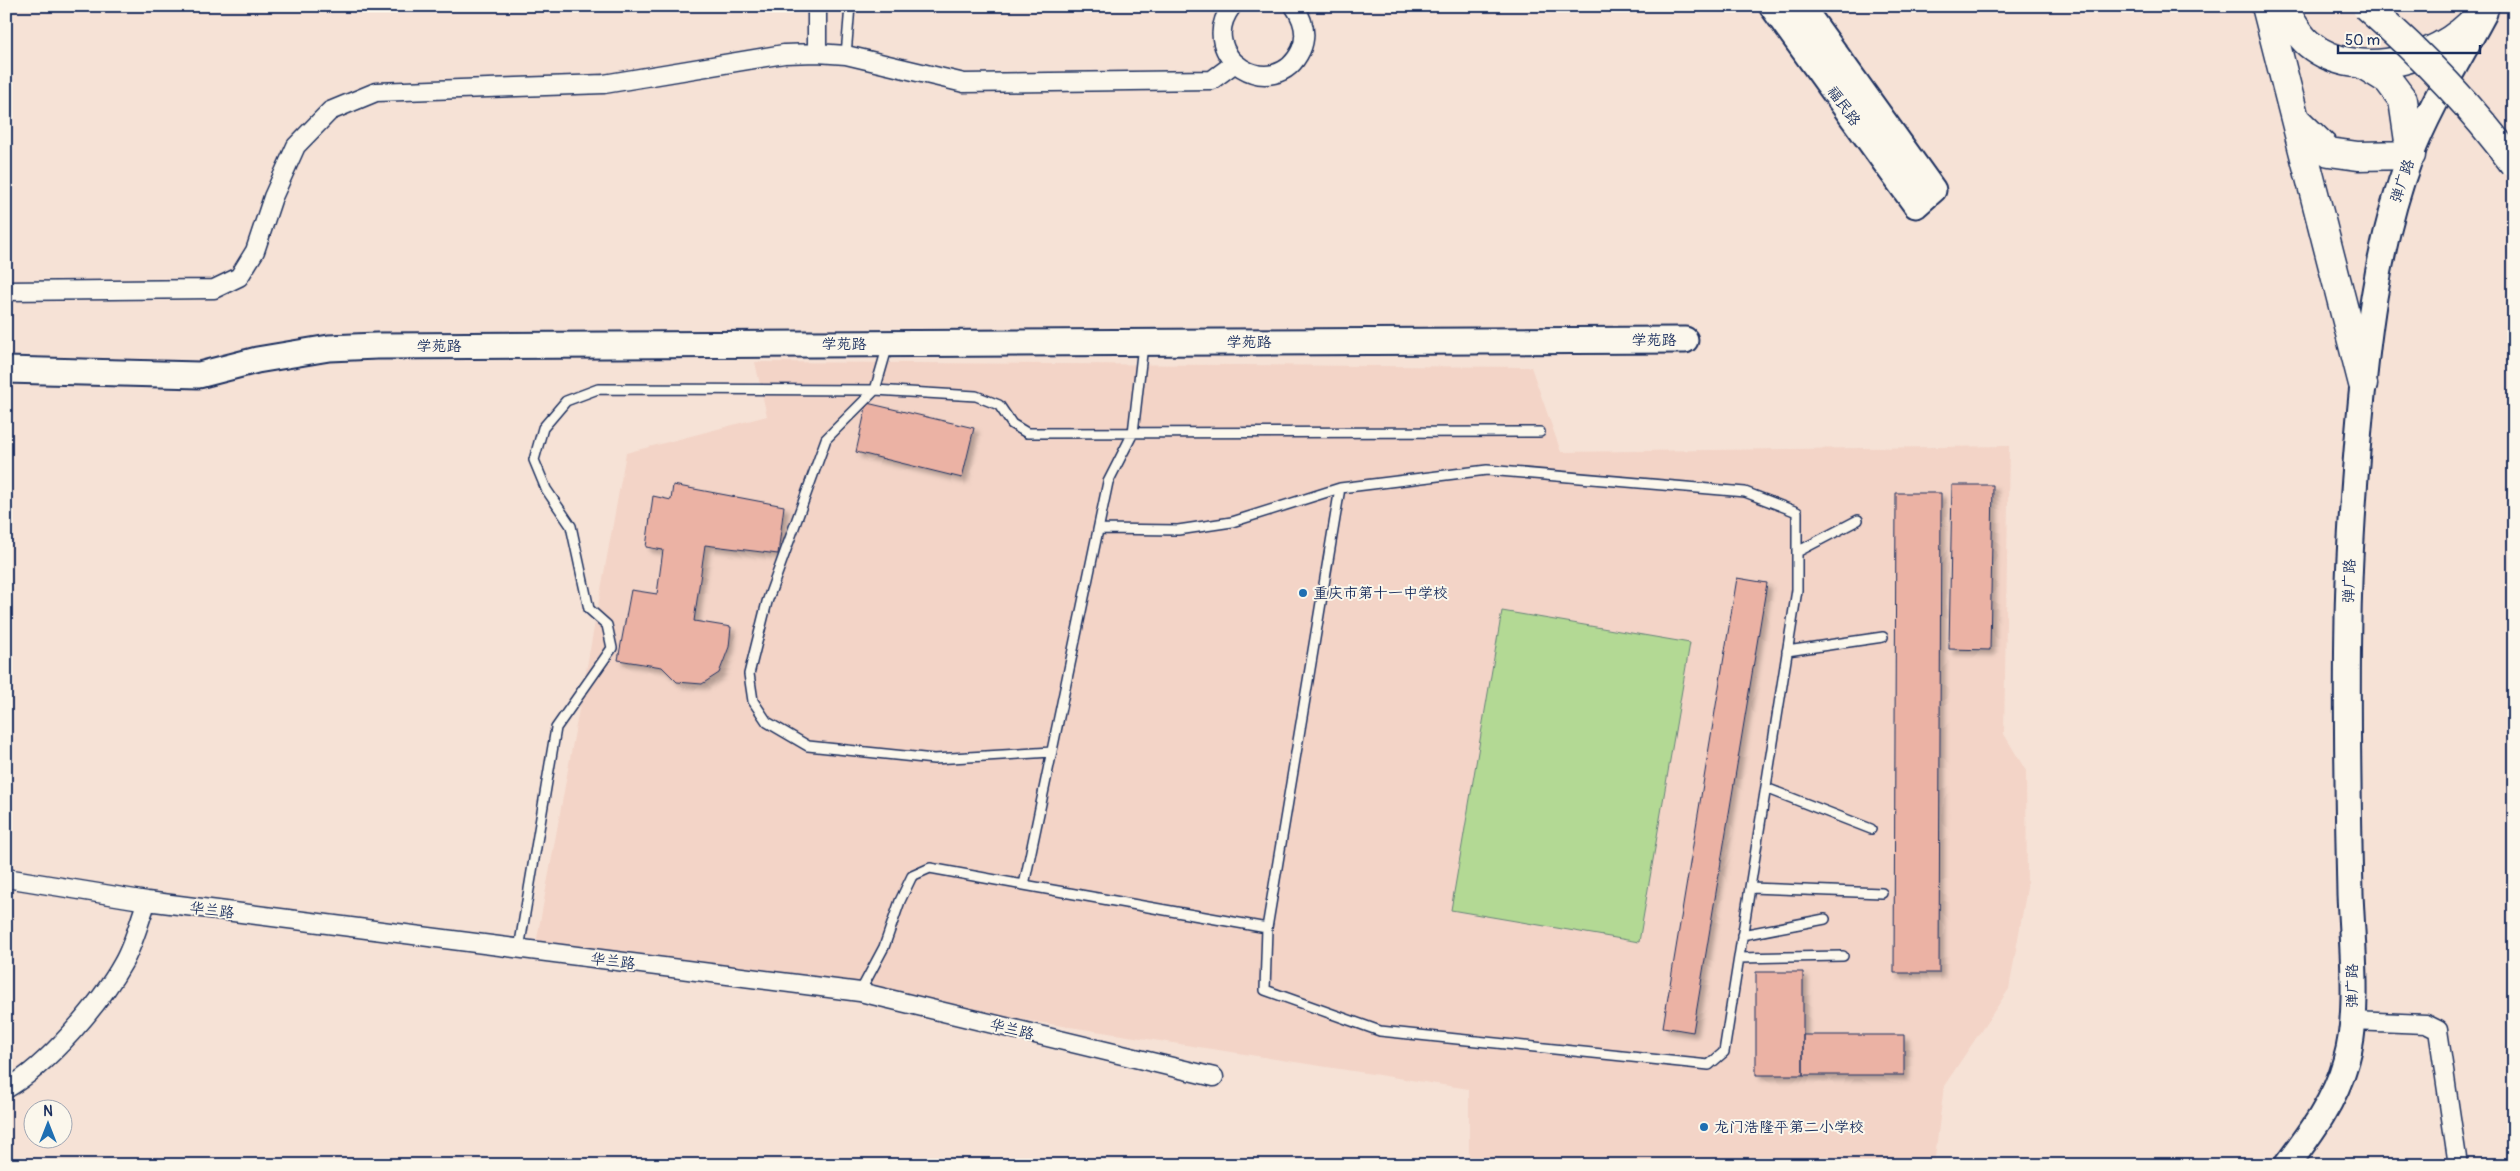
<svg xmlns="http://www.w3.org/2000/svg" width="2520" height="1171" font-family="Pangolin,'LXGW WenKai TC',sans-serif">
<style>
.built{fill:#f3d4c7}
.green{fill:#b3d994;stroke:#678479}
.building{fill:#ebb2a4;stroke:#1b2f5e;filter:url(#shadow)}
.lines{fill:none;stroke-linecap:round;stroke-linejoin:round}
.lane-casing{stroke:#1b2f5e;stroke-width:12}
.street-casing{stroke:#1b2f5e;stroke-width:21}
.secondary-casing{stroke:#1b2f5e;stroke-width:29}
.highway-casing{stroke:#1b2f5e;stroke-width:31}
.lane{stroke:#fbf7ec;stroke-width:9}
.street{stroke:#fbf7ec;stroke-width:18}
.secondary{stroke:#fbf7ec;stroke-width:25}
.highway{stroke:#fbf7ec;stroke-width:28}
.highway-bridge-casing{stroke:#1b2f5e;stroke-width:31;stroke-linecap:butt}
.highway-bridge{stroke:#fbf7ec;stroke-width:28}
.poi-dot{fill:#1f6fb2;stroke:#fbf7ec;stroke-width:2}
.labels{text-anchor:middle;stroke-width:4;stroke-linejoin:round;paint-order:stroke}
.street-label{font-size:15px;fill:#1b2f5e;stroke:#fbf7ec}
.poi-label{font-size:15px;fill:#1b2f5e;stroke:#fbf7ec;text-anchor:start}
</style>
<defs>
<filter id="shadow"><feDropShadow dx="4.5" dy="4.5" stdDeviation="2.5" flood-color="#0004"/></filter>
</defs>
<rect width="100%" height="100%" fill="#f6e2d6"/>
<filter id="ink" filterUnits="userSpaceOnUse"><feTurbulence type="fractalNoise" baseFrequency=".02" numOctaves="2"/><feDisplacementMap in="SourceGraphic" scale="10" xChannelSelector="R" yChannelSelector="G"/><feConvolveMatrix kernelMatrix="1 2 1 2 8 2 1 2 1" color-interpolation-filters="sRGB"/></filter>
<g filter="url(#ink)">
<path class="built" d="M755,362L1531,367L1561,452L2009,446L2004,734L2026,771L2027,888L2009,989L1944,1086L1934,1165H1469V1089L536,944L626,453L767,416Z"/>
<path class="green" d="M1502,611L1690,643L1639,942L1451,910Z"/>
<path class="building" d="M867,403L974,428L962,478L856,452Z
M673,485L784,506L778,554L705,545L694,621L731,627L729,647L719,673L702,684L677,682L662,667L618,660L631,590L657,594L663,550L646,547L653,496L671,500Z
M1952,485H1993L1990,650L1949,649Z
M1896,493H1941L1939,973H1894Z
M1737,578L1767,583L1693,1032L1663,1027Z
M1756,972H1803V1075H1756Z
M1803,1035H1904V1075H1803Z"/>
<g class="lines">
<defs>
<path id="lane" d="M846,55L850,6
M1797,552L1858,520
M1787,651L1883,637
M1052,752L934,759L808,746L767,722L753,701L749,674L767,602L826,439L875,390L976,396L999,405L1012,424L1027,433L1540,432
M1766,788L1871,829
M1024,885L1267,928L1340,488L1232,522L1178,530L1099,529
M1750,888L1882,893
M1267,928L1265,990L1380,1031L1709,1065L1724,1052L1797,590V512L1745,492L1487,470L1340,488
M1742,935L1825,919
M519,949L556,728L612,648L607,625L589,609L571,526L546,489L534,460L543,428L566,401L598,389L875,390L888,345
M1739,958L1843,956
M860,992L884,947L900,901L912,876L930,868L1024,885L1108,482L1133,433L1143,345"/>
<path id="street" d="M817,6V53
M1232,6C1193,57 1275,106 1301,50C1308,34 1303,19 1294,6
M6,291L214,289L239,277L255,251L273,197L296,146L330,111L376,92L604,84L784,54L817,53L846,55L964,83L1212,80L1235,63
M6,878L147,901L860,992L1214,1077
M2352,1021L2426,1024L2438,1030L2458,1165
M6,1089C46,1067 101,1003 123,963C134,944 139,921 147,901"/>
<path id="secondary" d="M1772,6L1916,205L1933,190L1801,6
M6,370L199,375L257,360L329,348L377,346L1685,340
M2287,1165C2311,1133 2335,1101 2346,1061C2360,1015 2352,943 2350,894C2348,802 2346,710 2348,618C2349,558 2353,499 2358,439C2366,344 2376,247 2410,157C2429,107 2459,60 2484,13"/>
<path id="highway" d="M2266,6L2363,384
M2283,6C2290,19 2298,35 2309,44C2359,85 2452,58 2485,6
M2297,121L2329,152L2358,156L2411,155L2403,100L2388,80L2362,64"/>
</defs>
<use href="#lane" class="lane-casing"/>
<use href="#street" class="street-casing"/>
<use href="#secondary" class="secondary-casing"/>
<use href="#highway" class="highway-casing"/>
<use href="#lane" class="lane"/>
<use href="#street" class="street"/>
<use href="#secondary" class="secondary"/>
<use href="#highway" class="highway"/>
<defs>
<path id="highway-bridge" d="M2366,6C2421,54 2471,105 2514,164"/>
</defs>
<use href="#highway-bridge" class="highway-bridge-casing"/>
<use href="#highway-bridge" class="highway-bridge"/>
</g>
</g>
<g class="poi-dot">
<circle cx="1303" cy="593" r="5"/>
<circle cx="1704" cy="1127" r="5"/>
</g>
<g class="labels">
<g class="street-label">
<text transform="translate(1844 106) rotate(54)" y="5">福民路</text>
<text transform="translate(2402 181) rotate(-71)" y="5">弹广路</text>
<text x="1654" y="345">学苑路</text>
<text x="1249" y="347">学苑路</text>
<text x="844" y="349">学苑路</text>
<text x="439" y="351">学苑路</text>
<text transform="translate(2349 581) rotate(-88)" y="5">弹广路</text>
<text transform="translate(212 910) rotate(7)" y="5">华兰路</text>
<text transform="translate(613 961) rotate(7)" y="5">华兰路</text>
<text transform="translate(2352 986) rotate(-90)" y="5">弹广路</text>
<text transform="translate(1012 1029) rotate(14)" y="5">华兰路</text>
</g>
<g class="poi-label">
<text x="1313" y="598">重庆市第十一中学校</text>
<text x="1714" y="1132">龙门浩隆平第二小学校</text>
</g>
</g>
<rect width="2520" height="1171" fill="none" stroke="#fbf7ec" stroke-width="25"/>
<rect x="12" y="12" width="2495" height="1146" fill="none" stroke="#1b2f5e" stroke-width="2" filter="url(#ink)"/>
<g transform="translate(48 1124)"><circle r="24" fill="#fbf7ec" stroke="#a1a7b3"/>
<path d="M0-4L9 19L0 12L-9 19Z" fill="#1f6fb2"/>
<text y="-8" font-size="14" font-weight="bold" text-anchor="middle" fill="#1b2f5e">N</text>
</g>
<path d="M2338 45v8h142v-8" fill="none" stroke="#1b2f5e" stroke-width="2.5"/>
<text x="2345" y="45" font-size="15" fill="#1b2f5e" stroke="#fbf7ec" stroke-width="4" paint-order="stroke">50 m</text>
</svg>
